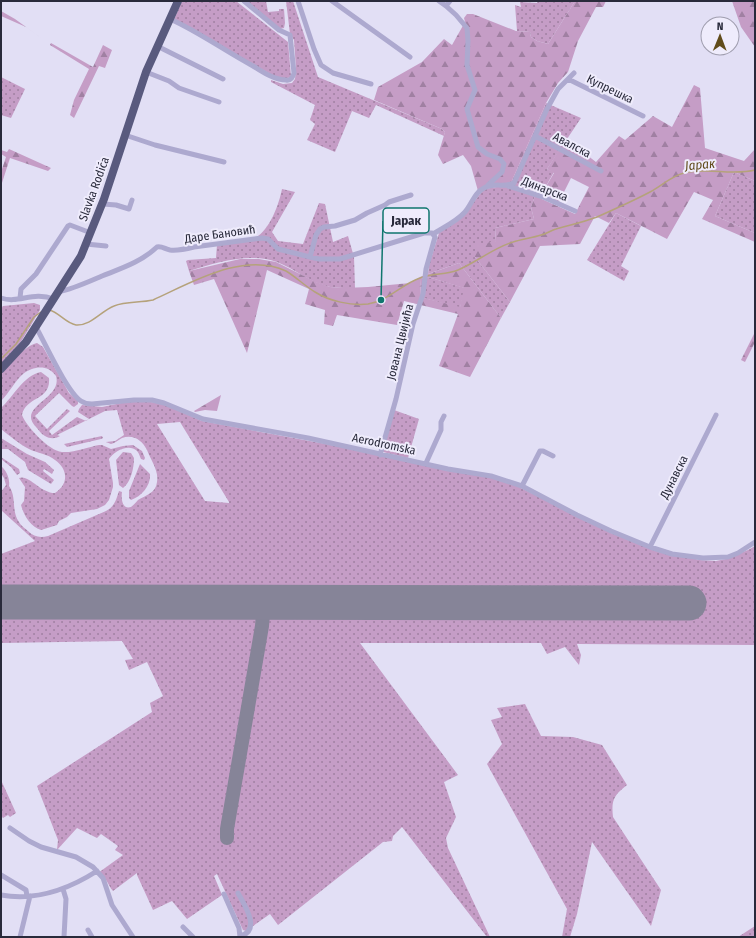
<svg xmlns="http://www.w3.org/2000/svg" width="756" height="938" font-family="'Fira Sans Condensed',sans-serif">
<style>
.grass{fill:url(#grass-dots);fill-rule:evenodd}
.forest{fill:url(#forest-firs);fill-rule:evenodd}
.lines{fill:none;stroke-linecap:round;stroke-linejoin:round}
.stream{stroke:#b5a27b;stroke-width:1.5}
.taxiway{stroke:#868498;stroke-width:14}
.runway{stroke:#868498;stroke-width:35}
.street{stroke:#ada9cf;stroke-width:5}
.primary{stroke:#595a7e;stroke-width:8}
.labels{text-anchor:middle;stroke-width:4;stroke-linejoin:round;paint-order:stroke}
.street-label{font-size:12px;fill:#292a3b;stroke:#efecfc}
.water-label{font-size:13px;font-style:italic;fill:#614c1b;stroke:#efecfc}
.leader{fill:none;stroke:#0f766e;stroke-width:1.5}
.callout-dot{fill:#0f766e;stroke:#efecfc;stroke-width:1.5}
.callout{fill:#efecfc;stroke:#0f766e;stroke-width:1.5}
.callout-label{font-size:13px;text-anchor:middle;font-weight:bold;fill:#292a3b}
</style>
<defs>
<pattern id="grass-dots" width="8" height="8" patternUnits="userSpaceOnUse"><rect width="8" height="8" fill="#c59dc6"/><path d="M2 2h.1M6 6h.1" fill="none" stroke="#a080a2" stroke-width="1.8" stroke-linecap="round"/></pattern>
<pattern id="forest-firs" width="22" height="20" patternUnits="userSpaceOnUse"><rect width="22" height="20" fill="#c59dc6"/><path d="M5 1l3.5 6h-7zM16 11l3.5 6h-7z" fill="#a080a2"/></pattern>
</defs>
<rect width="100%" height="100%" fill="#e2dff5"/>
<path class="grass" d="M182,1H236L288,42L291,76L287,79L281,80L174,20Z
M245,1H266L268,12L279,11V9H284L285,23L284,28L280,29Z
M286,1H293L318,77L442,129L445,132L444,136L376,105L369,118L352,111L335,152L307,140L315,124L310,120L315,105L271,82V80L283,84L292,83L295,79L296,68L294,40L290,34Z
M538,1H575L548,44L537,41L531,37L530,32L517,31L515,5L521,7L520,2L537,3Z
M1,77L25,89L11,118L1,115Z
M546,103L581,118L547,169L554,172L542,193L510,185Z
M734,172L755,181V233L715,216Z
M503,186L535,196L531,207L534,219L495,228L496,241L475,257L510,302L501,318L459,263L428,274L429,265L439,233L473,203L484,189Z
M282,189L295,192L272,232L278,241L303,244L319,203L325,204L333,242L348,236L354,257L355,288C347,288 338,288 330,287C311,283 295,269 277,262C248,252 216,263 189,271L186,261L188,260L216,258L217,245C227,243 247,241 255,238C270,230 279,204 282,189Z
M616,213L641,226L621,266L629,271L624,281L587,260Z
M428,277L465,288L460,308L420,297L421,279Z
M34,303L40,305V310L22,340L1,365V309L3,306Z
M37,343L43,347L69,393L78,401V404L74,407L72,406L59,393L35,416L47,429L67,409L70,411L49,431L52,435L77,417L86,421L89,419L78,412L79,409L82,405L102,407L126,402H151L163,404L202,421L326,444L493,478L515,485L613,534L699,560L716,561L726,559L748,550L755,546V645L577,644L581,655L579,665L565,647L547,654L541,643H360L458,775L444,782L456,817L446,838L448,848L490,937H487L402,827L393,836L392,841L383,842L278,925L270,914L246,931L243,930L217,874L214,876L222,895L187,919L172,901L153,910L137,875V873L113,891C107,884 107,877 98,873L123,855L115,850L118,846L101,834L97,838L77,828L57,850L58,840L37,786L152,712L150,703L163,696L147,662L129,670L125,660L133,659L122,641L1,643V554L35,541L1,510V492L6,485L4,478L1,474V466C7,471 10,479 9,486C17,497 11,511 19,522C21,526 25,528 28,531C34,537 40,538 48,536L106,511C115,506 116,500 119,491L122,492C121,498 122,510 131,507C134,505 136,502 138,500C146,495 156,493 157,482C159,470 151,461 147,450C142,440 133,434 122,438C118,440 115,443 111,444L106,442L115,441L124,435L117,410L105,411L57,435L60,436C55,439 50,439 45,436C41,434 39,430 36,427C16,406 63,399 56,376C48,364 33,366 23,374C15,381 9,393 1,401V373C10,364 24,346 37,343ZM180,422L229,502V503L205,501L157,424Z
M41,372L49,378C51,401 26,396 22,415C26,426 49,451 62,452C74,453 88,447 99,445H102L111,449L123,446L133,445L142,451L145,458L144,460L141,459C140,457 139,453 137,451C129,443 114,451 109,459L113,483V487L109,500L105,505L97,509L71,513L67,517L59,521L57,525L41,530C30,526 24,516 21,505L24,501L25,487L19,478C29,474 40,493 55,493C69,484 68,469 55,460C48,454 37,453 29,449C19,444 10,436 1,429V408C13,397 24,375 41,372Z
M394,410L419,419L408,458L383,452Z
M102,436L103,438L101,439L67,447L64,444Z
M1,438L27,454L45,462L54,470L52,474L44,469L43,471L54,480L51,484L28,470L25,462L8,449H1Z
M123,452L131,453L134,458C134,468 131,482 123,488L119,485L116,460Z
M1,457L19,469L20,473L17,475L11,467L1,459Z
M140,464L150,474C151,485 142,496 131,500L129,498V491Z
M525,704L541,736L573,737L602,745L627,785C614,795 611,800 613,817L661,890L651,926L592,842L577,914L570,937H562L567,909L487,764L502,744L491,720L502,717L497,708Z
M1,780L16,813L10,817L8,815L3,818L1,815Z
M755,926V935L752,937H738Z"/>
<path class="forest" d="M575,1H606L603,7H596L578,41L568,72L558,83L546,103L510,185C497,181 489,185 478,191L471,166L463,155L443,164L438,155L445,132L442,129L374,100L378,87L422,62L444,39L452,45L465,22L464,18L467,14H473L516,31L530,32L531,37L537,41L548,44Z
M732,1H755V47L741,27Z
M1,11L15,19L44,40L26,27L1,16Z
M51,43L93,67L103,45L112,50L105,68L99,66L74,118L70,115L74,100L89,69L50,45Z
M694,85L700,88L705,148L744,161L755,149V181L734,172L715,216L755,233V242L702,219L713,200L694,192L667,239L616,213L609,223L595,216L580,244L540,246L510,302L475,257L476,245L496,241L495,228L534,219L531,207L535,196L575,214L589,187L571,178L559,202L542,193L554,173L547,169L566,139L596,162L619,136L625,140L653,116L672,127Z
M9,149L51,168L48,171L10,158L1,186V172L6,157L1,154V150L7,152Z
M240,259H259L276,262L316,282L330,287L344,288L368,287L410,283L420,277L459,263L501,318L470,377L439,366L458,314L404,301L397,325L337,315L333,326L324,324L325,310L305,304L309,289L267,270L247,353L214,279L194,285L189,271ZM428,277L464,288L460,307L420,297L421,279Z
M755,332V342L745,362L741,360Z
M221,395L217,411L205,410L195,412L194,411Z"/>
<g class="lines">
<path class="stream" d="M49,310C59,312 65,323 76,325C91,326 101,311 114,306C126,301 140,303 153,300C191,283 243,251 286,271C296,277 305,286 315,292C329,301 351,306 368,304C388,301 402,284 420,278C432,273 446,275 458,270C477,262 493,248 513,242C522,239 532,238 541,235C547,234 551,230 556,229C570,225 584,222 597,217C615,209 633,201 650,192C662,186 671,176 684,173C707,167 732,176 755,170
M1,359L16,344L34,317L41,312"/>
<path class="taxiway" d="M227,838V829L262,626L264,602"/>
<path class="runway" d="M1,602L689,603"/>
<path class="street" d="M298,1L314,49L321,65L333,73L371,84
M332,1L410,57
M439,1L446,6
M450,1L446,6L456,15L467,28L468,41L467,65L475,90L467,109L478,147L487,154L500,159L504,164L502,172L488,185
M170,19C199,32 225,51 253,66C263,72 274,80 286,80C291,81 293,77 294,73L290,35L279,30L244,1
M157,46L223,79
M146,72L169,81L179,88L219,102
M568,79L643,116
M125,135L155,145L224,162
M535,136L601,171
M508,186L543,197L575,211
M103,204L116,205L129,209L132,200
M433,234C444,227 456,222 465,212C472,204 474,193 484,188C495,182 504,188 514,183L547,109L558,89L574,73
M86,244L106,246
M310,257L319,259H340L424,233H432L435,237L426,269L423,294L413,324L396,399L380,455
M58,292C73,289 88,282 102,276C122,268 141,262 157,247C162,246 165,249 170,250C178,251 186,249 194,247L262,238L268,239L278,249L310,257L316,235L320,229L324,227L335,226L355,220L367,213L385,205L389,202L411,195
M1,298C19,304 32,291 54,299
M20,298L21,289L36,274L68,226L70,225L91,233
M36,327C45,343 67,392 81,401C84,403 88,404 92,404L134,400H152L164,403L203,419L308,438L448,469L491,476L522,486L577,515L611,531L650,547L672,554L703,558L728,557L738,553L755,542
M426,463L441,430V422L444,416
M522,486L540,451H543L553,456
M650,547L716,415
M10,828L29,841L41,847L76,857L93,867L103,878L112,905L133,937
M1,875L26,890L27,896
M63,889L66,899L64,937
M238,893C244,904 262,931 240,936
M224,894L239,928L240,937
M1,895C35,901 69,889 97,871
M183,927L193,937
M88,930L92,937
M20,937L30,896"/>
<path class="primary" d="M1,369L26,342L81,256L104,199L146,72L178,1"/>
</g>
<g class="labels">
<g class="street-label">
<text transform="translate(610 89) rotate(26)" y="4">Купрешка</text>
<text transform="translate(572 145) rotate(27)" y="4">Авалска</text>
<text transform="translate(94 189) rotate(-70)" y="4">Slavka Rodića</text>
<text transform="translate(545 189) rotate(21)" y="4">Динарска</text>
<text transform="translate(220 234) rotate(-8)" y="4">Даре Бановић</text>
<text transform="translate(400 342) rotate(-76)" y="4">Јована Цвијића</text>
<text transform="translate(384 444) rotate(12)" y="4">Aerodromska</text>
<text transform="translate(674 477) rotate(-63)" y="4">Дунавска</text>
</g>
<g class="water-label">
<text transform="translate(700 164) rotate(-5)" y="5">Јарак</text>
</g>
</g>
<path class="leader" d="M381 300L383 221"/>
<circle class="callout-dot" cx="381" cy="300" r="4"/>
<rect class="callout" x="383" y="208" width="46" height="25" rx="4"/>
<g class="callout-label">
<text x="406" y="225">Јарак</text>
</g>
<rect width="756" height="938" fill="none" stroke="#292a3b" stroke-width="4"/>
<g transform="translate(720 36) rotate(1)"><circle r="19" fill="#efecfc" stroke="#a09eaf"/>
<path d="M0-3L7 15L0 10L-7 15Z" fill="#614c1b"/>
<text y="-6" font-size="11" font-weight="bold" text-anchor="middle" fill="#292a3b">N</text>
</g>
</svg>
